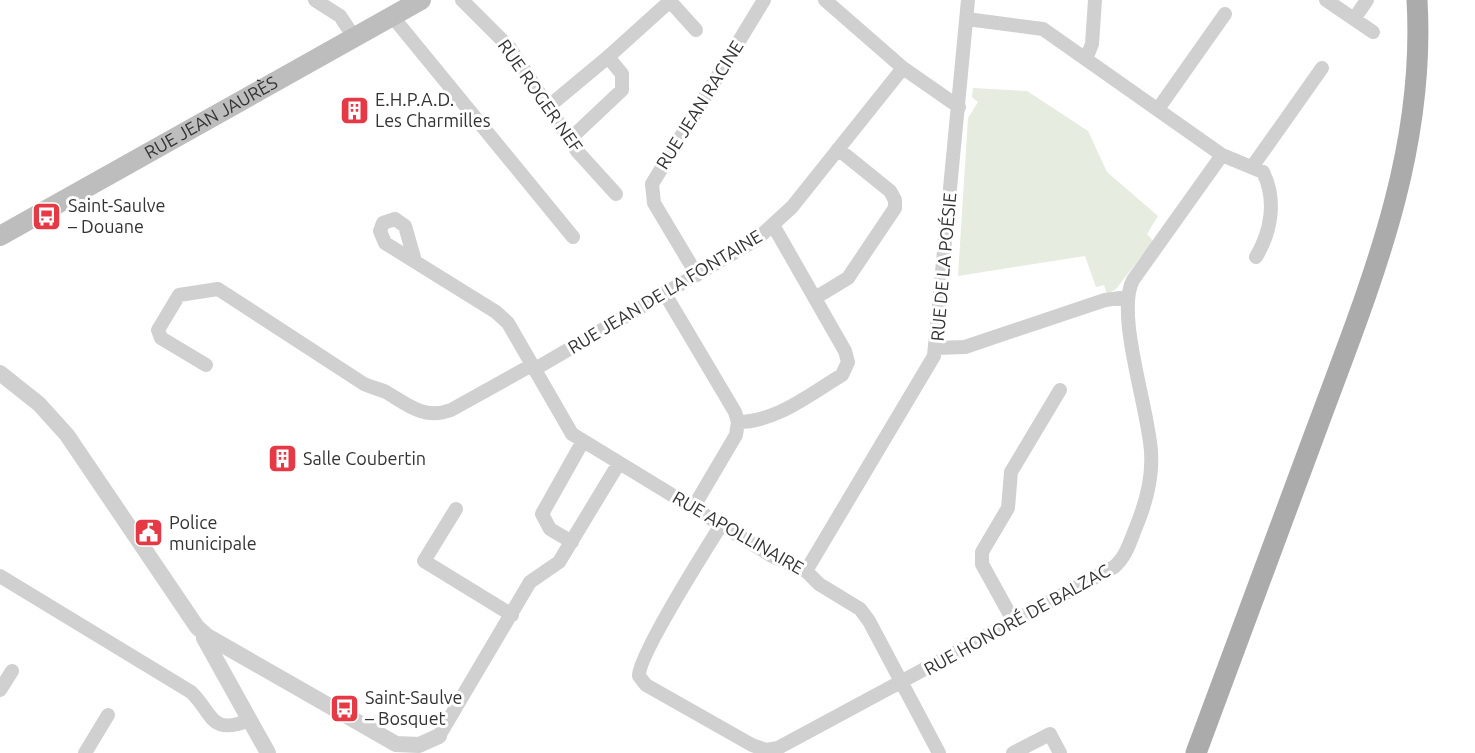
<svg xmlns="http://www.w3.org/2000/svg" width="1475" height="753" font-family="Ubuntu,sans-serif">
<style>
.grass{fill:#e6ecdf}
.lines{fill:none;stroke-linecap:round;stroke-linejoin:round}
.minor{stroke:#d0d0d0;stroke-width:14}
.tertiary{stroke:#d0d0d0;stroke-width:16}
.secondary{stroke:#bdbdbd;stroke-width:20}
.primary{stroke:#ababab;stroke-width:21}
.labels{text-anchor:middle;stroke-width:6;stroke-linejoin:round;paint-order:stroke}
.street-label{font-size:18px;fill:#333;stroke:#fff}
.poi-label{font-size:18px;fill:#333;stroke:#fff;text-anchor:start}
</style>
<rect width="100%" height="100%" fill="#fff"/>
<path class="grass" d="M973,88L1027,91L1088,131L1107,172L1158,216L1147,234L1153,241L1116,289L1107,294L1104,285L1096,287L1085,256L958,276L968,118L978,102L972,97Z"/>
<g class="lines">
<path class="minor" d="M315,0L340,16L354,37
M462,0L510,48L577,151L616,194
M669,0L696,30
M825,0L903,68L959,107
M1326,0L1373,32
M392,16L573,237
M967,19L1043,29L1222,155L1263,172C1277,200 1271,232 1256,257
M1354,19L1367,0
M1086,59L1092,44L1095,0
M548,107L608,57
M1158,109L1225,14
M569,140L622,90V74L608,57L670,1
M1252,167L1322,68
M415,261L405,226L395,219L383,223L380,231L385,243L496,312L508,323L572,434L772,556L806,571L819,584L860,609L869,621L939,753
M697,275L654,203L652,184L764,0
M665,294L735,412L738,422L736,435L693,508
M815,298L848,278L895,208V200L890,191L838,149
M936,348L965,347L1105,300L1128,297
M206,365L161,338L158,330L179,295L218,289L364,384C371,387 379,389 386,392C408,405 424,420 451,410L532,365
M535,369L756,240L792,207L903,68
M738,422C776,422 810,394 842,375L848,362L845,351L773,225
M456,509L424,561L512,615
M721,525C706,549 638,656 639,676L646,685L752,745L766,750L778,748L1114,567C1126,557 1130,542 1136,527C1146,503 1153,479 1151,452C1149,410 1115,314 1133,280L1222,155
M572,542L550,529L542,514L583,441
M806,571L934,356L968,0
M0,576L191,692C214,714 209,736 250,720
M1014,622L982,564V552L1008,508L1011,472L1060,390
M0,690L12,671
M439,736L530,582L559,562L619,463
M85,753L108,715
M1013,753L1050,734L1060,753"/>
<path class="tertiary" d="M0,373L39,404L67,435L197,627L207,636L396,744L419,745L439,736
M204,638L268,753"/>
<path class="secondary" id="s1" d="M0,236L421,0"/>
<path class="primary" d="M1196,753C1237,644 1278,535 1318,425C1370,285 1426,153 1417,0"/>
</g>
<defs>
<symbol id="building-square" viewBox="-11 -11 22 22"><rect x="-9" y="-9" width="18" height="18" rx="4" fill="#e63946" stroke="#fff"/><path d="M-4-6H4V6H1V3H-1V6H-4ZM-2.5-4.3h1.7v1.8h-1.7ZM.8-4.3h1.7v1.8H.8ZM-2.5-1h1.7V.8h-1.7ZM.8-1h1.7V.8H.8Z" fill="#fff"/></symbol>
<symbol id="bus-square" viewBox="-11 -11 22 22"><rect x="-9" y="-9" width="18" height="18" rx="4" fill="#e63946" stroke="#fff"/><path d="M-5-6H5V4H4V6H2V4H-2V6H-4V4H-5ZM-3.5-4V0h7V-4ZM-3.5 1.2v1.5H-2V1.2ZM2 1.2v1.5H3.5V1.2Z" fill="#fff"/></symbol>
<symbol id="civic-square" viewBox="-11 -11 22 22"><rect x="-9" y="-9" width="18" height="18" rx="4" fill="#e63946" stroke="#fff"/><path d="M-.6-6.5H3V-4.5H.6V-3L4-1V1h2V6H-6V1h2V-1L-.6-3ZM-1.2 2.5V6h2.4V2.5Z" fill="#fff"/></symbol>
</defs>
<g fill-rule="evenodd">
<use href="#building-square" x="338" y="94" width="33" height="33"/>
<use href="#bus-square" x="30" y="200" width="33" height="33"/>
<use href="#building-square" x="266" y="442" width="33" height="33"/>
<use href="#civic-square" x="132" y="516" width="33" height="33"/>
<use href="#bus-square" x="328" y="692" width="33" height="33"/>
</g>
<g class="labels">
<g class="street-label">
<text transform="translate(540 96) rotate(55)" y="6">RUE ROGER NEF</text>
<text transform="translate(700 105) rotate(-58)" y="6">RUE JEAN RACINE</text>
<text dy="6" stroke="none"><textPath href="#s1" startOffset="242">RUE JEAN JAURÈS</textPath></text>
<text transform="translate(944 267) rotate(-85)" y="6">RUE DE LA POÉSIE</text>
<text transform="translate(665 292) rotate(-31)" y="6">RUE JEAN DE LA FONTAINE</text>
<text transform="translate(738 533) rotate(30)" y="6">RUE APOLLINAIRE</text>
<text transform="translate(1017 620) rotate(-29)" y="6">RUE HONORÉ DE BALZAC</text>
</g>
<g class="poi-label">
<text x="375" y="106">E.H.P.A.D.<tspan x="375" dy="21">Les Charmilles</tspan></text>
<text x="68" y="212">Saint-Saulve<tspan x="68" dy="21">– Douane</tspan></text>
<text x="303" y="465">Salle Coubertin</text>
<text x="169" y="529">Police<tspan x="169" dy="21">municipale</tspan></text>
<text x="365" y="704">Saint-Saulve<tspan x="365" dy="21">– Bosquet</tspan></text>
</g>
</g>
</svg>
